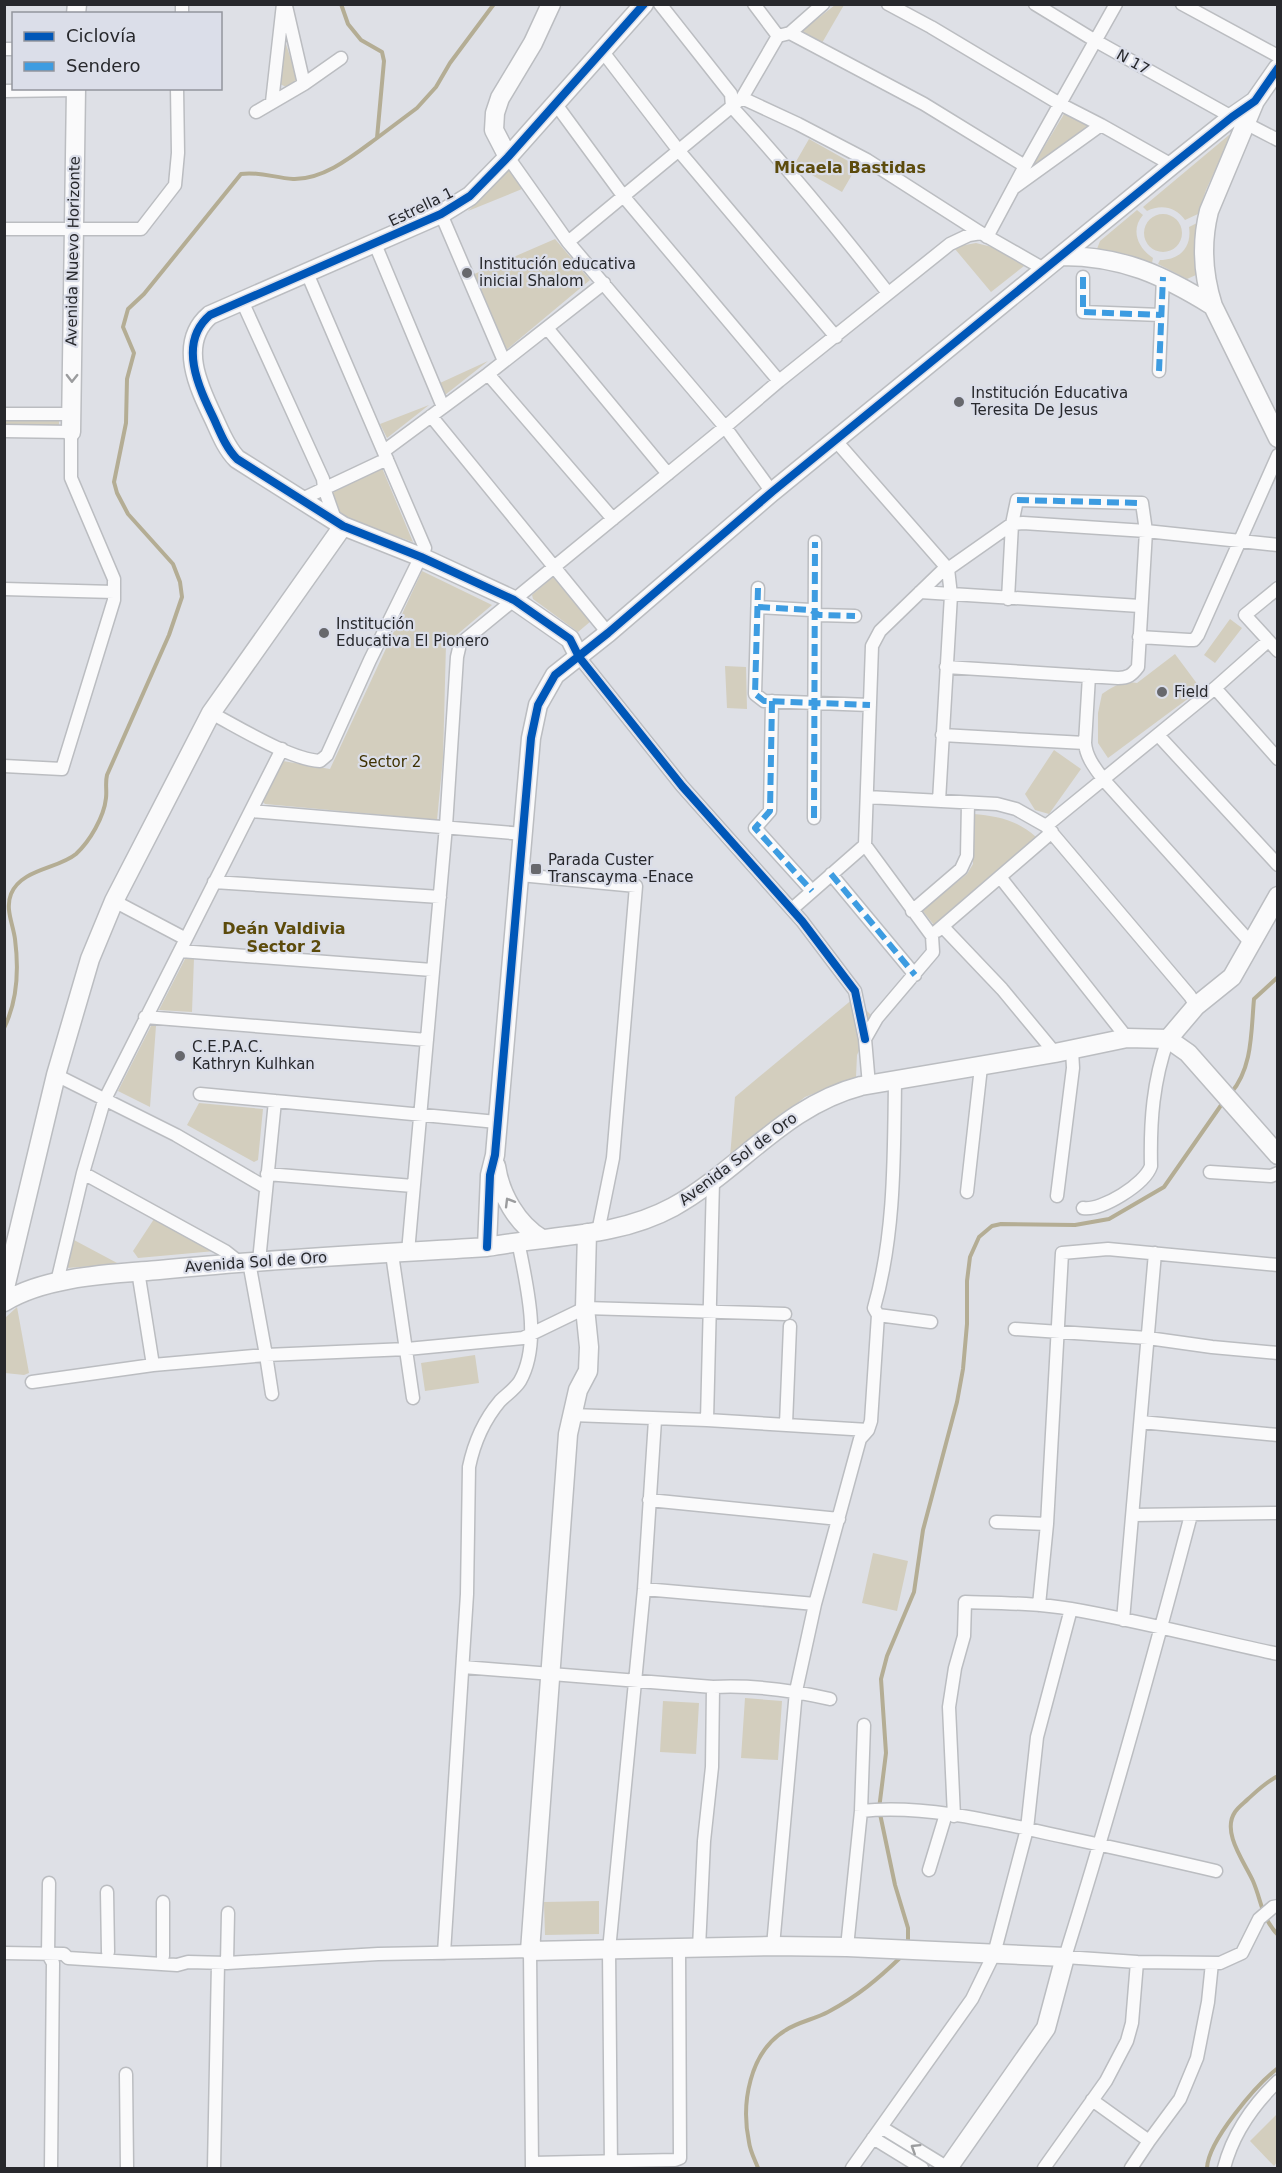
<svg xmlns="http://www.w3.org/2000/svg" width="1282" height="2173" font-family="'DejaVu Sans',sans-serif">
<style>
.green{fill:#d3cebe}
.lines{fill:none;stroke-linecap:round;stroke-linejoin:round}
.stream{stroke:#b4ad94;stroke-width:4}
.street-casing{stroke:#bbbdc1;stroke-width:15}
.secondary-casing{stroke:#bbbdc1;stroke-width:21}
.street{stroke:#fafafb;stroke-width:12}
.secondary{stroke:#fafafb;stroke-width:18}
.quiet{stroke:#3d9ce1;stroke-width:6;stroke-dasharray:12 6;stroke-linecap:butt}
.cycleway-casing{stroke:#dbdee9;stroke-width:11}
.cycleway{stroke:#0057b8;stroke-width:8}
.oneway{stroke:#9b9c9e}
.poi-dot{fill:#67686d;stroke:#dbdee9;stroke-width:2}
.labels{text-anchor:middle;stroke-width:4.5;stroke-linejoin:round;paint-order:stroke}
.street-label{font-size:15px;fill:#27282c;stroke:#dbdee9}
.poi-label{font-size:15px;fill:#27282c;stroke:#dbdee9;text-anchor:start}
.park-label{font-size:15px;fill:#3e3100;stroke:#dbdee9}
.neighbourhood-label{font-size:16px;font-weight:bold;fill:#5c4b0c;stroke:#dbdee9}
</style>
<rect width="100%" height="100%" fill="#dee0e6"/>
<path class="green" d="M835,5H844L822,43L803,33V30Z
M285,41L297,78L295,82L286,87L280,84Z
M1064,114L1088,126L1037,166L1034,164Z
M1229,135L1231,136L1206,190L1198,214L1185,220C1176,207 1161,204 1147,211L1143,207Z
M809,139L857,166L842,192L794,165Z
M509,170L522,189L468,211Z
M1137,210L1143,215C1130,230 1138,248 1153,258L1152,263L1129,255L1098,251L1097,249L1100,241Z
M1144 233a19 19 0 1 1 38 0a19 19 0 1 1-38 0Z
M1197,223L1195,252L1196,275L1187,279L1158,264L1160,260C1180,260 1192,247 1189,227Z
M555,239L590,280L505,351L472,275Z
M976,243L992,247L1024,266L991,292L955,249L960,246Z
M488,361L445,395L440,383Z
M429,405L387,438L380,424Z
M5,419L59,421V426L5,425Z
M382,468L413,542L367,526L360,525L339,513L332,494L335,489Z
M422,571L492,605L446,644L443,758L437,820L265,804L263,802L283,761L330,769Z
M553,577L591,621L578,632L533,599L532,595Z
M1230,619L1242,628L1215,663L1204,655Z
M1175,654L1201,689L1108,758L1098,743V713L1102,694C1113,686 1124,680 1137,683Z
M725,666L746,667L747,709L727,708Z
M1054,750L1081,769L1049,814L1035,810L1025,794Z
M973,814C998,816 1017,820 1036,837L934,925L922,910L967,874L973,864Z
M186,957L194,958L192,1012L159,1010Z
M854,998L874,1018L857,1055L856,1077L805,1097L730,1157L735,1097Z
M151,1026H156L150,1107L118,1091Z
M199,1103L263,1109L258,1160L254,1162L187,1125Z
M156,1216L215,1251L138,1258L133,1251Z
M74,1240L119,1264L67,1268Z
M17,1307L29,1373L24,1375L5,1373V1318Z
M475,1355L479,1383L425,1391L421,1363Z
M873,1553L908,1561L897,1611L862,1603Z
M745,1698L782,1701L778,1760L741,1758Z
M663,1701L699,1703L696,1754L660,1752Z
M599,1901V1934L545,1935L544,1902Z
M1277,2114V2162L1274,2166L1250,2141Z"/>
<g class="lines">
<path class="stream" d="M377,138L417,108L436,87L450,63L494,4
M4,1028C18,1000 19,970 15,939C13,924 5,909 11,894C21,869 58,869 76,854C90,841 104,817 106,798C107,790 105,783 107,775L169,635L182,597L180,582L173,564L128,514L117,493L114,482L126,423L127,379L134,353L123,327L128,309L144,294L241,174C259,171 275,178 293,179C324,180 354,155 377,138L384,61L382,52L361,40L348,24L341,4
M1231,1093C1253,1067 1251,1031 1254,999L1278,977
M1278,1776C1266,1782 1258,1790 1248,1799C1244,1803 1238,1807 1235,1812C1221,1832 1245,1863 1253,1881C1262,1902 1261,1917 1278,1935
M908,1946V1928L895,1885L879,1809L886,1753L881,1679L887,1656L914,1592L923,1530L957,1402L963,1369L967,1324V1281L970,1257L979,1237L992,1226L1001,1224L1075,1225L1109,1219L1164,1187L1224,1101
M758,2168C755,2160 750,2151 749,2142C741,2104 749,2052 786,2030C798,2022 815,2019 828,2012C858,1996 878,1979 902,1956
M1207,2168C1208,2141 1256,2085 1278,2068"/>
<defs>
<path id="street" d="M182,4V14
M660,4L731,94L732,107C787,167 838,229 888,293
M754,4L778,36
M888,4L931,27L1060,104L1101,125L1172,165
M1035,4L1094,40L1232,117
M1182,4L1278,56
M286,6L304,84
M790,33L924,104L1025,166
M4,49H14
M603,52L679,151L836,337
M4,91L76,90
M742,98L798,124L867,160L981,233L1044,269
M272,102L283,4
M555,103L624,197L779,381
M256,112L304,84L341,58
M1247,124L1278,140
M508,157L568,242L725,427L772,492
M1015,187L1101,125
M441,214L504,361
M4,229H141L175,185L178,153L177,88
M987,237L1025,166L1116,4
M568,242L742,98L778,36L790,33L823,4
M375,244L443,407
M1083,277V312L1161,315
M242,301L323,479L324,488L336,522
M547,328L668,474
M1159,371L1163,277
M488,374L613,519
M4,414H71
M431,416L608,633
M4,431L71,432V478L114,579V600L62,769L4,766
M836,441L948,569L951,595L939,801
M384,451L488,374L604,283
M300,500L387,459
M758,588L755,694L764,701L870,705
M1278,588L1245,615L1278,651
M4,589L114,592
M920,592L1140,606
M758,607L811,610L819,615L855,616
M1139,637L1189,640H1194L1198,635L1278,455
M579,657L682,786L802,921L855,991L865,1039
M946,667L1118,678C1128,678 1132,675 1138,667L1146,531L1142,503L1017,500L1012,524L1008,599
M1089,676L1085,743C1086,757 1095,768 1103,779L1250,942
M1215,688L1278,759
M772,701L770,811L755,828L812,891
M211,713C240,728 289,759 320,761L327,755L370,660L425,548L307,273
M942,735L1085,743
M1158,735L1278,865
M867,797L997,804L1016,809L1046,826L1190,996L1196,1006
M252,811L524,834
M814,818L815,542
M1046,826L1215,688L1268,641
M831,874L915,975
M520,875L636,886L613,1158L598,1232
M1000,877L1127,1038
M214,882L440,897
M114,901L186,939
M792,909L865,845
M912,911L961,869L967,856L968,803
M943,927L1002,989L1055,1053
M937,931L1052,832
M180,951L432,970
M145,1017L427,1040
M56,1075L176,1135L265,1187
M869,1085L865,1039L877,1018L933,952L932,936L865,845L872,646L880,631L941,572L948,569L1012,524L1023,523L1146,531L1278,545
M200,1094L497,1122
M1210,1172L1271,1176L1278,1173
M83,1173L225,1251L239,1262
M267,1174L413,1186
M967,1192L981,1067
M1057,1196L1073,1068L1072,1050
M1083,1208C1102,1211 1145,1184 1151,1166C1150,1121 1153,1081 1168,1039
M408,1252L446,826L457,657L460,644L725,427L779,381L950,244L969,235L981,233
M392,1254L413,1398
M259,1261L275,1101
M249,1262L266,1355L272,1394
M138,1271L153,1365
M57,1282L83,1173L104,1101L282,749
M878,1315L931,1322
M1015,1329L1148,1338L1212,1347L1278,1353
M32,1382L153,1365L266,1355L407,1349L523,1338L585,1308L785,1314
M572,1415L707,1420L868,1430
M707,1420L713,1181
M1141,1422L1278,1435
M786,1424L790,1326
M649,1500L839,1519
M1133,1515L1278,1513
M1191,1515C1152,1663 1111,1810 1065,1957L1137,1962L1220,1963L1242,1953L1259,1919L1273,1907L1278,1906
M996,1522L1047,1524
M644,1589L815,1604
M1039,1605L1047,1524L1062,1253L1108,1249L1278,1265
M1123,1620L1155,1253
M463,1667L713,1687C752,1685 792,1690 830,1699
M861,1811C927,1804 1000,1823 1064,1837C1115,1848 1165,1859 1216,1871
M954,1816L949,1707L955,1668L964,1636L965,1602C1000,1603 1036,1603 1071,1609C1140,1621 1208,1639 1278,1654
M929,1870L946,1814
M49,1883L48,1954L53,1963L51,2168
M107,1892L108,1952
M773,1946L796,1691L815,1604L860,1439L868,1430L871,1421L878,1315L874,1308C895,1235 894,1156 895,1081
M847,1947L861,1811L864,1725
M699,1948L704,1841L712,1767L713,1687
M4,1953L64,1954L68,1958L177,1965L188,1962L227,1963L378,1954L530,1951L532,2168
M444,1953L467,1594L469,1467C474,1443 484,1420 500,1401C506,1395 515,1389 520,1381C542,1342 526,1283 518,1241
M163,1956V1902
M227,1963L228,1913
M126,2074L127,2168
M1092,2100L1149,2141
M881,2127L948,2168
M873,2138L922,2168
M532,2163L675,2160L680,2158L679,1949
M214,2168L218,1963
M611,2168L609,1950L644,1589L655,1420
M852,2168L972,1999L994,1954L1027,1829L1037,1737L1071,1609
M1044,2168L1106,2081L1127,2041L1132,2023L1137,1962
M1131,2168L1149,2141L1180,2099L1197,2058L1208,2002L1212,1963
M1224,2168C1233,2133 1252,2106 1278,2081"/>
<path id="secondary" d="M76,14L77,4
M1255,101L1209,211C1201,243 1203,275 1213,306L1278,438
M508,157L494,130L495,113L500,98L533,43L551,4
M1062,256C1122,256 1163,275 1213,306
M71,432L76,88
M579,657L570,639L514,600L421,557L343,526L237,459C226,448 220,432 214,419C199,388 177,343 210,315L441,214L470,196L508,157L644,4
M1168,1039L1196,1006L1232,977L1278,896
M496,1166C500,1194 517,1224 542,1239
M587,1233L585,1308L589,1347L588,1371L578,1390L568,1434L530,1951L773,1946L847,1947L1065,1957L1046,2028L948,2168
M487,1247L490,1175L495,1155L531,738L538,705L555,675L608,633L772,492L1172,165L1232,117L1255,101L1278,68
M4,1292L56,1075L90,959L114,901L211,713L343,526
M4,1302C46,1276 111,1274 159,1270C268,1259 378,1254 487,1247C550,1235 616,1238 673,1207C740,1170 784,1106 861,1086L1055,1053L1127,1038L1168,1039L1188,1053L1278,1155"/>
</defs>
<use href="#street" class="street-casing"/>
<use href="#secondary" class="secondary-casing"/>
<use href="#street" class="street"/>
<use href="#secondary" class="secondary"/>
<path class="quiet" d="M1083,277V312L1161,315
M1159,371L1163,277
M1017,500L1142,503
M758,588L755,694L764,701L870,705
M758,607L811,610L819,615L855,616
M772,701L770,811L755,828L812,891
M814,818L815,542
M831,874L915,975"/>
<defs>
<path id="cycleway" d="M644,4L508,157L470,196L441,214L210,315C177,343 199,388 214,419C220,432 226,448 237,459L343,526L421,557L514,600L570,639L579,657L682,786L802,921L855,991L865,1039
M487,1247L490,1175L495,1155L531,738L538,705L555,675L608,633L772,492L1172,165L1232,117L1255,101L1278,68"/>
</defs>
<use href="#cycleway" class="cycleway-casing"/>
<use href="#cycleway" class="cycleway"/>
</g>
<defs><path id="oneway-chevron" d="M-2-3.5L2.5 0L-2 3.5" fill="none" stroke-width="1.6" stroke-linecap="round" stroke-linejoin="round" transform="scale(1.5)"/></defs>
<g class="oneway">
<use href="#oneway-chevron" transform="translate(72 378) rotate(91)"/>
<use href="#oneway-chevron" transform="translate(509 1202) rotate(-121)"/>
<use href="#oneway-chevron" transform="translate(915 2148) rotate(-148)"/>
</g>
<g class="poi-dot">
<circle cx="467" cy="273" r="6"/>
<circle cx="959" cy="402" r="6"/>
<circle cx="324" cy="633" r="6"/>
<circle cx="1162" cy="692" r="6"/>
<rect x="530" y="863" width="12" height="12" rx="3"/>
<circle cx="180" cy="1056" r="6"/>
</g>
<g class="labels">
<g class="street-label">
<text transform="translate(1133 62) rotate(29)" y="5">N 17</text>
<text transform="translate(421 207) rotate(-26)" y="5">Estrella 1</text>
<text transform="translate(73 251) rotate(-89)" y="5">Avenida Nuevo Horizonte</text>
<text transform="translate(738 1159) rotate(-37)" y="5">Avenida Sol de Oro</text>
<text transform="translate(256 1262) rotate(-4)" y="5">Avenida Sol de Oro</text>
</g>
<g class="poi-label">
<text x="479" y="269">Institución educativa<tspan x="479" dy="17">inicial Shalom</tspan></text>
<text x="971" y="398">Institución Educativa<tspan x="971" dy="17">Teresita De Jesus</tspan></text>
<text x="336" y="629">Institución<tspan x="336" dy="17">Educativa El Pionero</tspan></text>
<text x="1174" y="697">Field</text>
<text x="548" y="865">Parada Custer<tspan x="548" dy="17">Transcayma -Enace</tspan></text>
<text x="192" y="1052">C.E.P.A.C.<tspan x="192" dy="17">Kathryn Kulhkan</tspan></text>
</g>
<g class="park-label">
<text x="390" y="767">Sector 2</text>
</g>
<g class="neighbourhood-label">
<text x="850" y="173">Micaela Bastidas</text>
<text x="284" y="934">Deán Valdivia<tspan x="284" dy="18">Sector 2</tspan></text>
</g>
</g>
<rect width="1282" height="2173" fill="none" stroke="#27282c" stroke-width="12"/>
<rect x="12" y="12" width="210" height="78" fill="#dbdee9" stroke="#93959d" stroke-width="1.5"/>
<rect x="24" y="32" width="30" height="9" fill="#0057b8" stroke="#93959d" stroke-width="1.5"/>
<text x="66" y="42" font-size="18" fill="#27282c">Ciclovía</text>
<rect x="24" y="62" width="30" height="9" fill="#3d9ce1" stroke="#93959d" stroke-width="1.5"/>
<text x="66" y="72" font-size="18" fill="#27282c">Sendero</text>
</svg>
